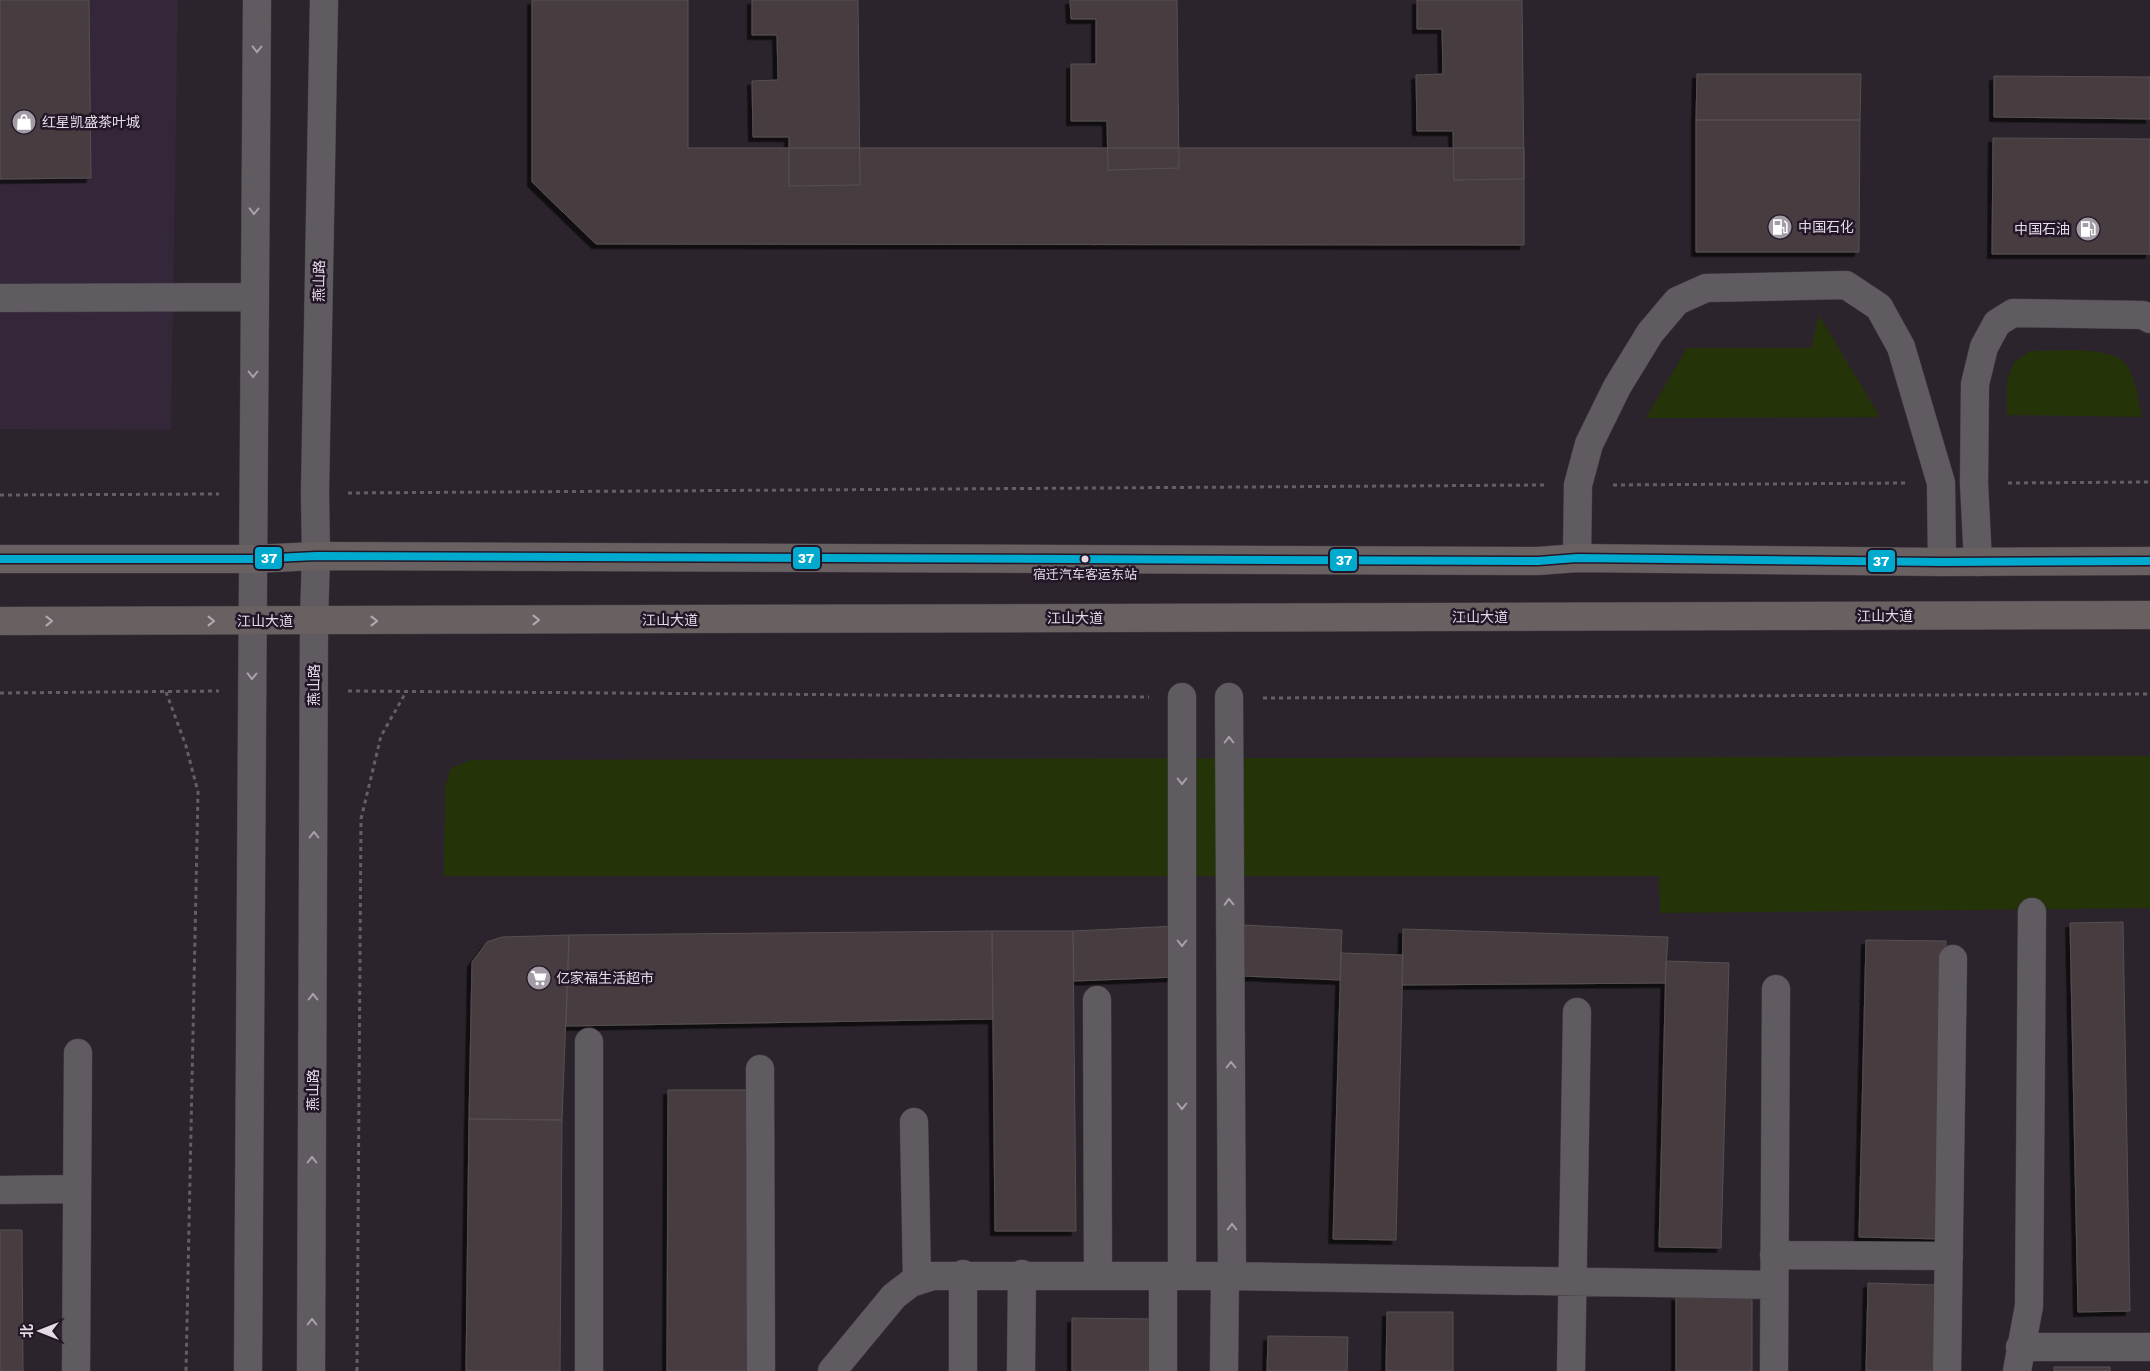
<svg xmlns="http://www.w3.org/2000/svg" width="2150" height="1371" font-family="'Work Sans','Noto Sans SC',sans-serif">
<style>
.built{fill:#35273a}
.green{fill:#253408}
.building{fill:#463e40;stroke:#564f51;filter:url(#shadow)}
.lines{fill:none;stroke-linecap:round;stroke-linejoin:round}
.minor-casing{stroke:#453f46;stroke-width:29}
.major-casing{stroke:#453f46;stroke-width:29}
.path{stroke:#645f65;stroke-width:3;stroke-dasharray:4 4;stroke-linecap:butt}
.minor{stroke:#605a61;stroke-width:28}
.major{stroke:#696161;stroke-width:28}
.bus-1-casing{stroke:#231727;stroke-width:11}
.bus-1{stroke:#00a9ce;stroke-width:8}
.oneway{stroke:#a9a1aa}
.oneway2{stroke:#b3aab1}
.bus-dot{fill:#e4dbe6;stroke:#231727;stroke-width:2}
.labels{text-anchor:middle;stroke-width:5;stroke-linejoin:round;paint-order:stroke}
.bus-label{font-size:13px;fill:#e4dbe6;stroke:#231727}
.poi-label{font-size:14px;fill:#e4dbe6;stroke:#231727;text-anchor:start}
.street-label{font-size:14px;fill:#e4dbe6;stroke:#231727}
.line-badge{stroke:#231727;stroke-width:2}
.badge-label{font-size:14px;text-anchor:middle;font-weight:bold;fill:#fff}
</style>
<defs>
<filter id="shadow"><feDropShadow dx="-4.5" dy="4.5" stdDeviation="0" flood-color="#0009"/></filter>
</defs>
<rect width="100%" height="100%" fill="#2b242c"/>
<path class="built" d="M0,0H178L171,430L0,429Z"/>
<path class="green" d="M1819,315L1880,417L1646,418L1687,348H1811Z
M2030,351C2052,351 2110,346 2124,362C2136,376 2138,401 2142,417L2007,415V380L2014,362Z
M2150,756V908L1660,913L1659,876H444L445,786L451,768L471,760Z"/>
<path class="building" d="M0,0H89L91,178L0,179Z
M532,0H688V148H1524V245L596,244L532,182Z
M752,0H858L860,185L789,186V137H753L752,81L778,80L777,35H752Z
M1070,0H1177L1179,168L1108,170L1107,121H1071V64H1096V19H1071Z
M1417,0H1522L1524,179L1454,180L1453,131H1417L1416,75L1443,74L1442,29H1417Z
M1697,74H1861L1860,120H1696Z
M1994,76L2150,77V119L1994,117Z
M1696,120H1860L1859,252H1696Z
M1993,138L2150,139V254H1992Z
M2123,922L2130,1311L2078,1312L2070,923Z
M1243,925L1342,930L1340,980L1241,976Z
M1176,926V977L1074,981L1073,931Z
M1403,929L1668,937L1665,983L1402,985Z
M992,931H1073L1076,1231H995Z
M992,931L993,1019L566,1026L569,935Z
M569,935L562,1120L469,1119L472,962L487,942L502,937Z
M1866,940L1946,941L1940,1239L1859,1237Z
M1341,953L1403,955L1396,1240L1333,1239Z
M1666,961L1729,963L1721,1248L1659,1247Z
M668,1090H750L749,1371H667Z
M469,1119L562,1120L560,1371H466Z
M0,1230H22L23,1371H0Z
M1868,1283L1936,1285L1933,1371H1866Z
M1676,1296L1752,1297V1371H1676Z
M1387,1312H1453V1371H1386Z
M1072,1318L1153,1319V1371H1072Z
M1268,1336L1348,1337L1347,1371H1267Z
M2054,1367H2110V1371H2054Z"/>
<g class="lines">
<defs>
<path id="minor" d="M0,298L253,297
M1577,558L1578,485L1589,444L1617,387L1650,333L1677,301L1706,288L1846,285L1879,307L1901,347L1941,483L1942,562
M1978,562L1974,483L1975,384L1984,347L1997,323L2013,313L2143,315L2150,319
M1182,697V1276
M1229,697L1232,1276
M1097,1000L1098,1275
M589,1042V1371
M760,1069L761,1371
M914,1122L917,1281
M0,1190L77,1189
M1774,1255L1949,1256
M963,1274V1371
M2020,1347H2150
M76,1371L78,1053
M248,1371C253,914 251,457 257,0
M311,1371L314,621L316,556L315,493L324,0
M832,1371L894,1296L911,1283L933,1276H1232L1774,1285
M1021,1371L1022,1274
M1163,1371V1276
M1224,1371L1225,1276
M1571,1371L1577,1012
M1774,1371L1776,989
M1947,1371L1953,959
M2017,1371L2029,1306L2032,912"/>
<path id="major" d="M0,559H253L316,556L1538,561L1577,558L1942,562L2150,561
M0,621L2150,615"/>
</defs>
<use href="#minor" class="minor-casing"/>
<use href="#major" class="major-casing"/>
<path class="path" d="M2008,483L2150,482
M1613,485L1907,483
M348,493L1544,485
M0,495L219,494
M348,691L1149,697
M166,692L186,746L198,792L186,1371
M0,693L219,691
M1263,698L2150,694
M357,1371L361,819L381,736L406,692"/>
<use href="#minor" class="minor"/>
<use href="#major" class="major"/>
<defs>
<path id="bus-1" d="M0,559H253L316,556L1538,561L1577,558L1942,562L2150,561"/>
</defs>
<use href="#bus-1" class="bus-1-casing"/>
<use href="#bus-1" class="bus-1"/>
</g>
<defs><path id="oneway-chevron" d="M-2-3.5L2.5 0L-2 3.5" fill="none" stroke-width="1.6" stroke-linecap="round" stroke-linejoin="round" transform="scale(1.25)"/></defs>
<g class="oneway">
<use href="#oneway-chevron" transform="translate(257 49) rotate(91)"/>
<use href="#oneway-chevron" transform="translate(254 211) rotate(91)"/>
<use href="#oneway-chevron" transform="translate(253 374) rotate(90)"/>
<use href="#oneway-chevron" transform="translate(252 676) rotate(91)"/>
<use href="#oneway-chevron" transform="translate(1229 740) rotate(-90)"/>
<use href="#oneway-chevron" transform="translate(1182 781) rotate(90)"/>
<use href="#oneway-chevron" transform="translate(314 835) rotate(-90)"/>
<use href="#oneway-chevron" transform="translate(1229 902) rotate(-92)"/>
<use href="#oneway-chevron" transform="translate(1182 943) rotate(90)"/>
<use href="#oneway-chevron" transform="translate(313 997) rotate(-90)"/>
<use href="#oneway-chevron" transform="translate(1231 1065) rotate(-90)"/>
<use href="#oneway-chevron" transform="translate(1182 1106) rotate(90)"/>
<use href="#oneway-chevron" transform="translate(312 1160) rotate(-90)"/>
<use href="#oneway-chevron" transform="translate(1232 1227) rotate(-90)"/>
<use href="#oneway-chevron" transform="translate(312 1322) rotate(-90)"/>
</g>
<g class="oneway2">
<use href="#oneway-chevron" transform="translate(536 620)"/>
<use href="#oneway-chevron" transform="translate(49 621)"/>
<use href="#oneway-chevron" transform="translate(211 621)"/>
<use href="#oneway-chevron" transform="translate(374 621)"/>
</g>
<defs>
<symbol id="shop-disc" viewBox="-11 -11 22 22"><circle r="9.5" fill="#a39ba5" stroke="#231727"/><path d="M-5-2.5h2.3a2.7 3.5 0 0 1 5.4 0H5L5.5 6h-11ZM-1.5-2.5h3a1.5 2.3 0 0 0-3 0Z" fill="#fff"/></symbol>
<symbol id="fuel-disc" viewBox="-11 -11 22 22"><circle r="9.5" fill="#a39ba5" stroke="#231727"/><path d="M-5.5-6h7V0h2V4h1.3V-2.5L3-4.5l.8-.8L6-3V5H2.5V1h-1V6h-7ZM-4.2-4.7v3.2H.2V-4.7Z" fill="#fff"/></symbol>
<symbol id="supermarket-disc" viewBox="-11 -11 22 22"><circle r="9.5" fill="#a39ba5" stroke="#231727"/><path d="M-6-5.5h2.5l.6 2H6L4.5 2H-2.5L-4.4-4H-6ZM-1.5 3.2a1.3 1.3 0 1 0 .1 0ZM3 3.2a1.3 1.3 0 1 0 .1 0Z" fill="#fff"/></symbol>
</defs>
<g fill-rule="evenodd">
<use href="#shop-disc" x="10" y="108" width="28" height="28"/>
<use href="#fuel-disc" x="1766" y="213" width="28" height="28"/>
<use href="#fuel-disc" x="2074" y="215" width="28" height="28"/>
<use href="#supermarket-disc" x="525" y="964" width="28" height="28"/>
</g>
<circle class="bus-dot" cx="1085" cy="559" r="4.5"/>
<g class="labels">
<g class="bus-label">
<text x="1085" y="579">宿迁汽车客运东站</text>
</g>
<g class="poi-label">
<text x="42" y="127">红星凯盛茶叶城</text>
<text x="1798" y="232">中国石化</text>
<text x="2070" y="234" text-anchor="end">中国石油</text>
<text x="556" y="983">亿家福生活超市</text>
</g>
<g class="street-label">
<text transform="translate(319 281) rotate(-89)" y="5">燕山路</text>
<text x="1885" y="621">江山大道</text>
<text x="1480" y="622">江山大道</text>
<text x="1075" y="623">江山大道</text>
<text x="670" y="625">江山大道</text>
<text x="265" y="626">江山大道</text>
<text transform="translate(314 685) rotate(-90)" y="5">燕山路</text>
<text transform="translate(313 1090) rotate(-90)" y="5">燕山路</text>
</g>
</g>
<g class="line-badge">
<rect x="792" y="546" width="29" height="24" rx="5" fill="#00a9ce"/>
<rect x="254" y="546" width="29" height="24" rx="5" fill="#00a9ce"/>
<rect x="1329" y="548" width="29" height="24" rx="5" fill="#00a9ce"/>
<rect x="1867" y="549" width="29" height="24" rx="5" fill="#00a9ce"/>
</g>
<g class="badge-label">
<text x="806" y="563">37</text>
<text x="269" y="563">37</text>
<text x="1344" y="565">37</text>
<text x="1881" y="566">37</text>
</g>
<g transform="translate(40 1331) rotate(270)" stroke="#231727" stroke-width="4" paint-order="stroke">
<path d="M0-4L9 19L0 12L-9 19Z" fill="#e4dbe6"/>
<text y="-8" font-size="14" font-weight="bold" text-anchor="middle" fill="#e4dbe6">北</text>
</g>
</svg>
